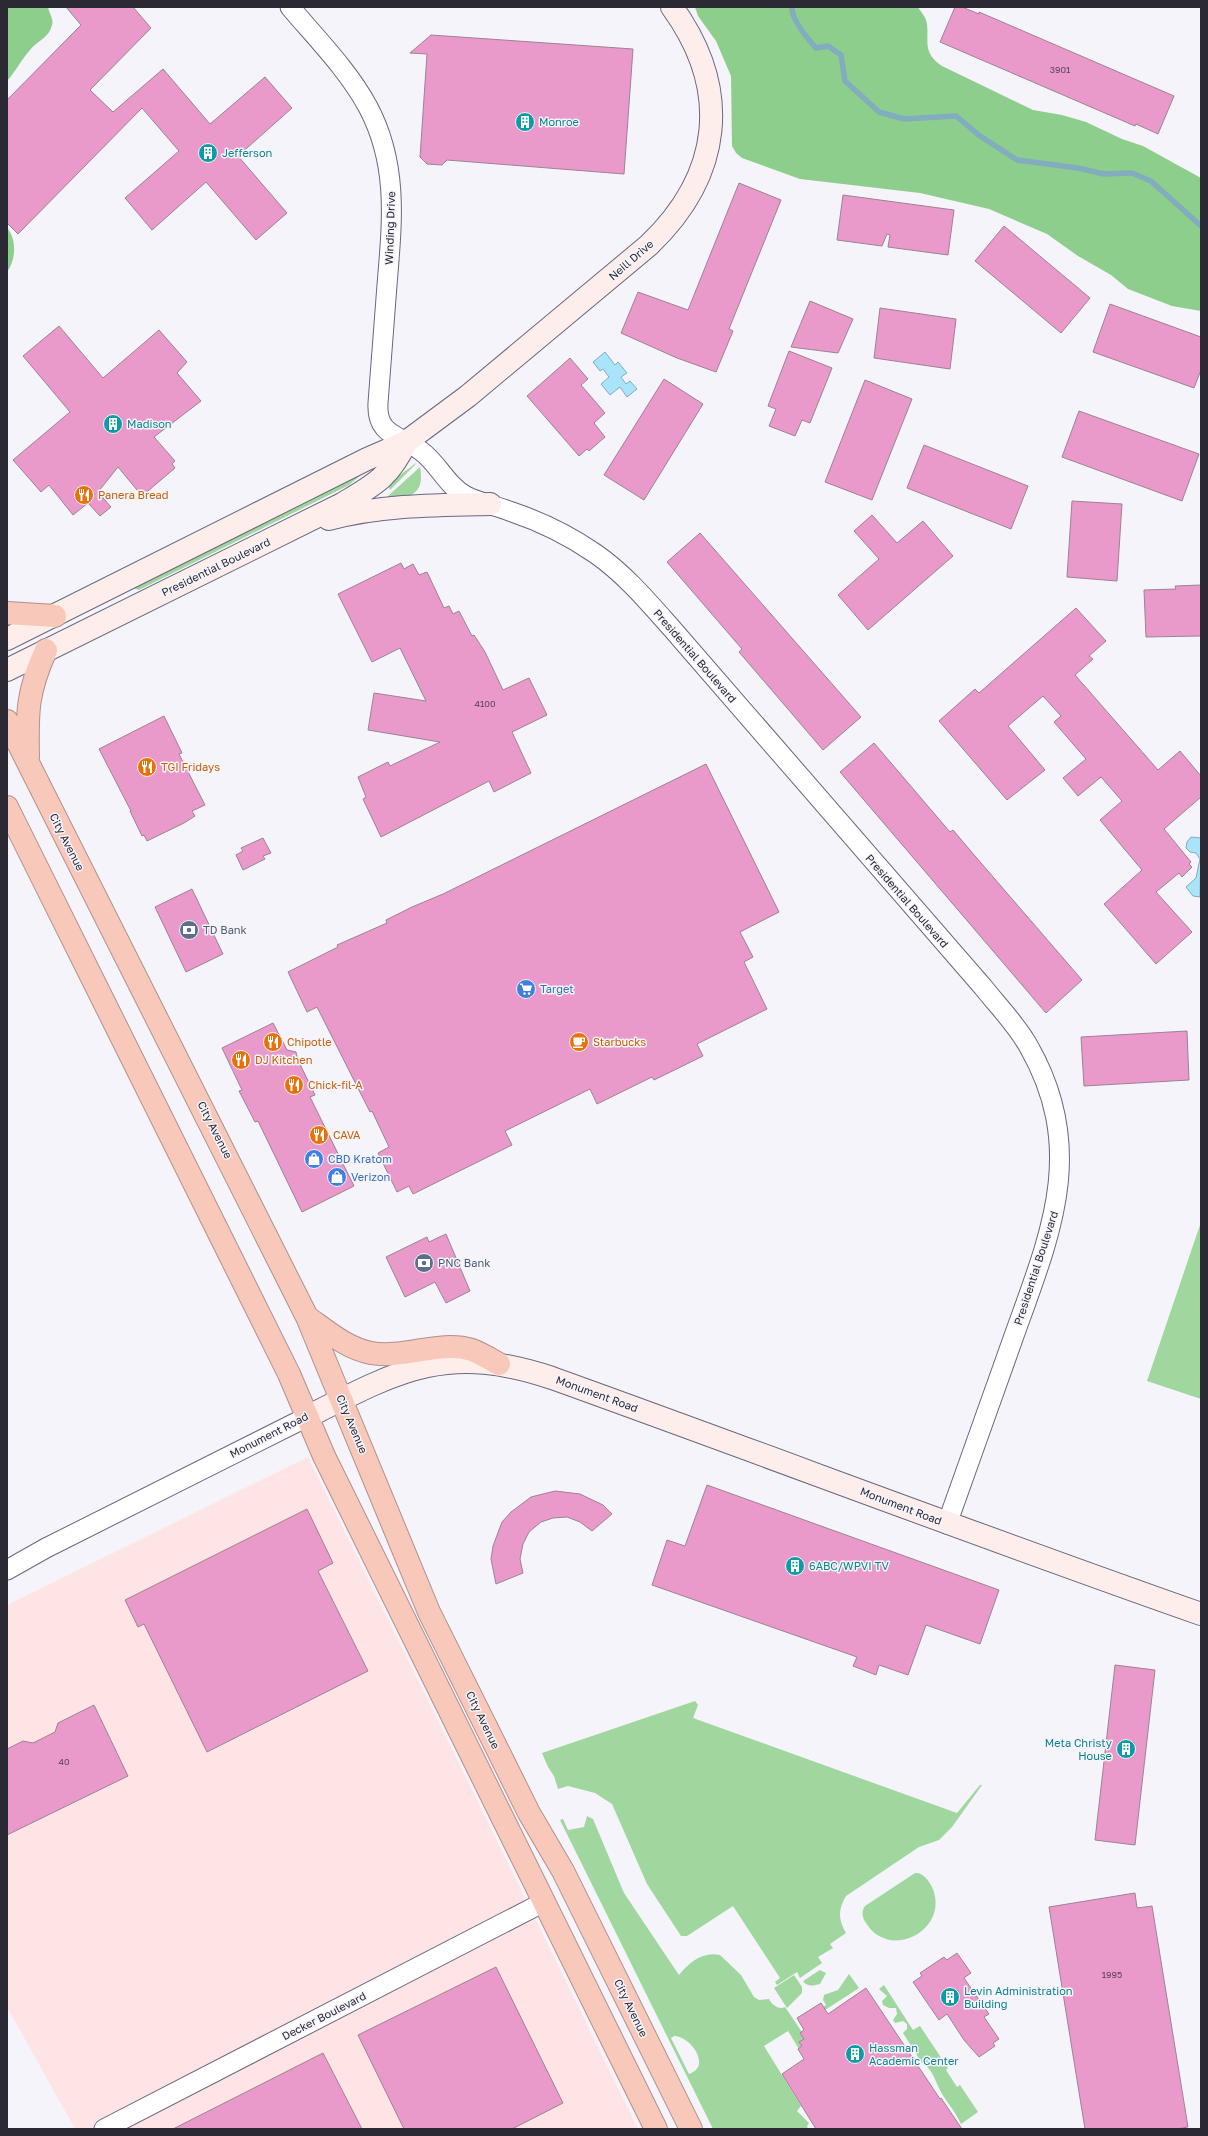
<svg xmlns="http://www.w3.org/2000/svg" width="1208" height="2136" font-family="'Golos Text',sans-serif">
<style>
.commercial{fill:#ffe4e6}
.green{fill:#9fd79e;fill-rule:evenodd}
.forest{fill:#8dce8c}
.water{fill:#a9e4fb;stroke:#83acbf}
.lines{fill:none;stroke-linecap:round;stroke-linejoin:round}
.stream{stroke:#83acbf;stroke-width:5.5}
.building{fill:#e99acb;stroke:#9d8292}
.street-casing{stroke:#6b667f;stroke-width:21}
.secondary-casing{stroke:#6b667f;stroke-width:24}
.highway-casing{stroke:#b0908c;stroke-width:24}
.street{stroke:#fff;stroke-width:19}
.secondary{stroke:#fdeeeb;stroke-width:22}
.highway{stroke:#f8c8bb;stroke-width:22}
.labels{text-anchor:middle;stroke-width:3;stroke-linejoin:round;paint-order:stroke}
.number-label{font-size:9px;fill:#5a455a}
.culture-label{font-size:11px;fill:#0d838f;stroke:#f5f4fa;text-anchor:start}
.street-label{font-size:11px;fill:#2b2934;stroke:#f5f4fa}
.food-label{font-size:11px;fill:#c56008;stroke:#f5f4fa;text-anchor:start}
.service-label{font-size:11px;fill:#4e5e75;stroke:#f5f4fa;text-anchor:start}
.shop-label{font-size:11px;fill:#366cbe;stroke:#f5f4fa;text-anchor:start}
</style>
<rect width="100%" height="100%" fill="#f5f4fa"/>
<path class="commercial" d="M308,1457L485,1816L638,2129H75L7,2007V1605Z"/>
<path class="green" d="M416,463L415,465L390,490L388,484Z
M420,467C425,495 411,496 388,502V496Z
M368,469L349,485L139,590L133,588V586Z
M1201,1222V1399L1147,1381Z
M695,1701L698,1705L693,1718L957,1813L980,1785H982L952,1827L939,1840L919,1847L846,1896C838,1909 838,1920 846,1933L830,1944L833,1948L818,1957L822,1963L800,1978L797,1972L777,1985L775,1982L780,1978L733,1906L687,1936H681L647,1884L612,1804L595,1793L568,1786L558,1789L554,1776L548,1767L542,1753Z
M587,1816L593,1819L624,1893L679,1975C688,1963 703,1951 720,1955L741,1975L754,1997L759,2000L769,1999C772,2005 779,2010 785,2007L802,2032L800,2033L804,2039L799,2042L803,2046L799,2049L788,2031L764,2046L801,2106L797,2111L809,2123L807,2126L808,2129H713L560,1820L563,1819L568,1830L584,1827ZM674,2036C689,2035 713,2066 689,2074L671,2038Z
M915,1873C923,1872 929,1881 932,1887C951,1929 890,1962 866,1923C862,1917 861,1912 865,1906Z
M820,1970L826,1973L820,1984C813,1986 807,1987 803,1981Z
M849,1974L859,1988L825,2010L823,2007L826,2005L823,2000L824,1995L838,1990Z
M794,1975L802,1987V1993L787,2008L774,1988Z
M884,1985L913,2030L920,2026L948,2068L946,2070L957,2087L960,2085L978,2112L961,2124C955,2110 944,2100 938,2086C934,2077 931,2068 922,2063L903,2033L907,2029V2024L903,2021L895,2023L893,2020L897,2014L896,2008H889L883,2005L882,2001L887,1996L879,1989Z"/>
<path class="forest" d="M7,7H48C49,13 54,19 52,25C49,38 37,41 30,50C21,60 16,71 7,81Z
M695,7H918C921,12 926,17 927,24C929,41 922,53 942,66L1033,110L1062,115L1086,122L1122,139L1143,146L1201,178V311L1172,306L1128,289L1111,275L1078,256L1047,234L989,209L920,193L800,179L742,158L736,153L732,146L731,76L716,41L698,16Z
M7,228C17,239 16,260 7,272Z"/>
<path class="water" d="M605,352L615,365L618,362L627,373L621,377L626,384L630,381L637,389L627,397L620,387L610,395L601,384L609,377L603,369L600,371L593,362Z
M1191,837L1201,838L1200,897L1193,896L1186,887L1196,878L1200,859L1196,853L1190,852L1186,848L1187,842Z"/>
<g class="lines">
<path class="stream" d="M792,7C791,19 808,39 816,48L828,46L841,55L845,81L879,112L904,119L956,116L980,136L1017,160L1078,168L1104,174L1132,173L1151,181L1201,226"/>
</g>
<path class="building" d="M66,7H133L151,28L90,90L113,112L163,69L210,124L265,77L292,108L238,156L287,213L256,240L206,182L152,230L125,198L179,151L142,108L18,234L7,223V100L81,25Z
M955,7H962L979,14V12L1174,96L1158,134L1136,124L1135,126L940,42Z
M431,35L633,49L624,174L447,160L442,165L427,164L420,157L427,54L410,53Z
M739,183L781,200L729,329L733,331L716,372L677,358L621,333L638,292L688,310Z
M843,195L954,210L948,255L888,247L890,235L887,234L882,246L837,240Z
M1004,226L1090,298L1061,333L975,261Z
M810,301L853,319L838,353L791,347Z
M1110,304L1201,337V370L1194,388L1093,352Z
M880,308L956,319L950,369L874,358Z
M59,326L103,378L159,330L187,362L177,373L201,401L154,437L175,461L172,464L175,468L142,496L118,467L98,492L111,507L100,516L88,503L73,515L49,485L41,492L13,460L70,412L23,356Z
M789,351L832,368L810,423L802,420L795,436L769,426L776,409L768,406Z
M570,358L588,379L581,385L605,413L594,423L605,437L589,451L587,449L579,456L527,396Z
M664,379L703,404L644,500L604,475Z
M865,380L912,399L872,500L825,482Z
M1079,411L1199,454L1182,501L1062,457Z
M924,445L1028,486L1011,529L907,488Z
M1072,501L1122,504L1117,581L1067,577Z
M872,515L897,543L923,521L953,556L868,630L838,595L879,559L854,531Z
M700,533L861,717L823,750L739,652L742,649L667,562Z
M401,563L404,569L413,564L419,575L427,572L444,608L449,606L453,614L459,611L472,636L474,635L485,652L503,690L529,678L547,715L512,732L531,773L494,792L489,781L381,837L363,799L366,797L358,777L388,762L390,766L440,742L368,730L374,693L426,701L400,648L372,662L338,594Z
M1201,585V636L1146,637L1144,590L1176,589L1175,586Z
M1076,608L1106,641L1089,656L1093,659L1075,675L1158,770L1180,751L1201,776V797L1164,829L1191,862L1189,864L1192,867L1182,877L1179,873L1156,892L1192,932L1156,964L1104,904L1142,870L1100,820L1122,801L1101,777L1078,796L1063,778L1086,759L1054,722L1061,716L1043,696L1008,726L1045,770L1007,800L939,721L975,689L979,693Z
M164,716L182,753L179,754L205,805L192,811L195,816L184,823L147,841L144,835L142,836L130,811H131L99,749Z
M874,743L950,832L953,830L975,856L1082,980L1046,1013L840,772Z
M706,764L779,912L740,932L753,957L744,962L767,1009L697,1044L703,1056L654,1080L652,1077L597,1104L590,1089L505,1131L512,1145L413,1194L409,1186L397,1192L378,1153L389,1147L372,1111L370,1112L317,1007L307,1012L288,972L338,947L337,945L387,923L386,920L412,907L443,894Z
M263,838L271,853L263,856L265,859L243,870L236,855L243,851L241,848Z
M192,889L223,954L186,972L155,907Z
M273,1023L287,1050L296,1052L298,1060L315,1095L310,1097L354,1186L302,1212L258,1121L255,1122L239,1091L242,1090L222,1048Z
M1187,1031L1189,1080L1084,1086L1081,1037Z
M446,1234L470,1291L446,1303L435,1282L405,1297L386,1257L427,1237L429,1242Z
M707,1485L999,1590L980,1644L926,1625L908,1675L879,1665L876,1675L853,1666L857,1657L652,1585L667,1540L685,1546Z
M555,1491L580,1494L603,1505L612,1514L592,1531L580,1522L567,1517L553,1518L541,1522L529,1532L523,1544L520,1559L523,1573L496,1584L491,1559L493,1546L502,1522L511,1512L531,1497Z
M307,1509L333,1563L318,1571L368,1671L207,1752L144,1624L138,1627L125,1600Z
M1115,1665L1155,1670L1135,1845L1095,1840Z
M94,1705L128,1776L7,1835V1749L23,1741L33,1743L55,1732L58,1723Z
M1135,1893L1137,1908L1152,1906L1188,2127L1176,2129H1085L1049,1907Z
M957,1953L971,1973L964,1978L989,2014L984,2017L999,2039L993,2043L995,2046L979,2057L964,2040L947,2014L939,2020L913,1982L922,1976L920,1973L944,1957L947,1960Z
M496,1967L563,2103L512,2129H404L358,2035Z
M866,1988L940,2099L941,2098L962,2129H816L782,2074L804,2059L798,2049L802,2046L799,2042L804,2039L800,2033L804,2030L797,2018L821,2003L828,2014Z
M323,2053L362,2129H173Z"/>
<g class="lines">
<defs>
<path id="street" d="M290,7C317,39 348,70 368,107C399,165 392,223 387,285C384,325 381,364 378,403C376,436 400,435 421,451C438,463 446,485 466,496C480,503 497,506 512,512C542,522 570,536 596,554C626,575 650,604 674,631L983,987C998,1006 1017,1025 1029,1047C1087,1149 1051,1233 1015,1333C992,1397 970,1460 947,1524
M7,1570L46,1548L307,1417
M104,2129L544,1902"/>
<path id="secondary" d="M329,519C380,505 437,505 490,504
M7,639L367,459L406,442L468,396L649,245C722,175 732,90 672,7
M7,670L342,504C374,485 390,477 406,442
M307,1417C399,1370 447,1343 552,1378C769,1456 984,1538 1201,1614"/>
<path id="highway" d="M7,613L55,616
M7,721L307,1317L429,1612L529,1813L563,1871L691,2129
M28,757C27,712 27,692 46,650
M7,807L289,1374L324,1456L656,2129
M307,1317C327,1331 346,1348 371,1353C404,1359 439,1340 472,1350C482,1354 490,1359 499,1364"/>
</defs>
<use href="#street" class="street-casing"/>
<use href="#secondary" class="secondary-casing"/>
<use href="#highway" class="highway-casing"/>
<use href="#street" class="street"/>
<use href="#secondary" class="secondary"/>
<use href="#highway" class="highway"/>
</g>
<defs>
<symbol id="building-disc" viewBox="-11 -11 22 22"><circle r="9.5" fill="#0f9aa8" stroke="#f5f4fa"/><path d="M-4-6H4V6H1V3H-1V6H-4ZM-2.5-4.3h1.7v1.8h-1.7ZM.8-4.3h1.7v1.8H.8ZM-2.5-1h1.7V.8h-1.7ZM.8-1h1.7V.8H.8Z" fill="#fff"/></symbol>
<symbol id="restaurant-disc" viewBox="-11 -11 22 22"><circle r="9.5" fill="#e8710a" stroke="#f5f4fa"/><path d="M-5-6h1v4h1v-4h1v4h1v-4h1v5L-1.5 .5V6h-2V.5L-5-1ZM5-6V6H3V1.5H1.5Q1.5-4 5-6Z" fill="#fff"/></symbol>
<symbol id="bank-disc" viewBox="-11 -11 22 22"><circle r="9.5" fill="#5c6f8a" stroke="#f5f4fa"/><path d="M-6-4H6V4H-6ZM0-2.3a2.3 2.3 0 1 0 0 4.6a2.3 2.3 0 1 0 0-4.6Z" fill="#fff"/></symbol>
<symbol id="supermarket-disc" viewBox="-11 -11 22 22"><circle r="9.5" fill="#3f7fe0" stroke="#f5f4fa"/><path d="M-6-5.5h2.5l.6 2H6L4.5 2H-2.5L-4.4-4H-6ZM-1.5 3.2a1.3 1.3 0 1 0 .1 0ZM3 3.2a1.3 1.3 0 1 0 .1 0Z" fill="#fff"/></symbol>
<symbol id="cafe-disc" viewBox="-11 -11 22 22"><circle r="9.5" fill="#e8710a" stroke="#f5f4fa"/><path d="M-5.5-4.5H6V0H3Q3 3.5 0 3.5H-2.5Q-5.5 3.5-5.5 0ZM3-3.2v2h1.7v-2ZM-6 4.5H4V6H-6Z" fill="#fff"/></symbol>
<symbol id="shop-disc" viewBox="-11 -11 22 22"><circle r="9.5" fill="#3f7fe0" stroke="#f5f4fa"/><path d="M-5-2.5h2.3a2.7 3.5 0 0 1 5.4 0H5L5.5 6h-11ZM-1.5-2.5h3a1.5 2.3 0 0 0-3 0Z" fill="#fff"/></symbol>
</defs>
<g fill-rule="evenodd">
<use href="#building-disc" x="514" y="111" width="22" height="22"/>
<use href="#building-disc" x="197" y="142" width="22" height="22"/>
<use href="#building-disc" x="102" y="413" width="22" height="22"/>
<use href="#restaurant-disc" x="73" y="484" width="22" height="22"/>
<use href="#restaurant-disc" x="136" y="756" width="22" height="22"/>
<use href="#bank-disc" x="178" y="919" width="22" height="22"/>
<use href="#supermarket-disc" x="515" y="978" width="22" height="22"/>
<use href="#restaurant-disc" x="262" y="1031" width="22" height="22"/>
<use href="#cafe-disc" x="568" y="1031" width="22" height="22"/>
<use href="#restaurant-disc" x="230" y="1049" width="22" height="22"/>
<use href="#restaurant-disc" x="283" y="1074" width="22" height="22"/>
<use href="#restaurant-disc" x="308" y="1124" width="22" height="22"/>
<use href="#shop-disc" x="303" y="1148" width="22" height="22"/>
<use href="#shop-disc" x="326" y="1166" width="22" height="22"/>
<use href="#bank-disc" x="413" y="1252" width="22" height="22"/>
<use href="#building-disc" x="784" y="1555" width="22" height="22"/>
<use href="#building-disc" x="1115" y="1738" width="22" height="22"/>
<use href="#building-disc" x="939" y="1986" width="22" height="22"/>
<use href="#building-disc" x="844" y="2043" width="22" height="22"/>
</g>
<g class="labels">
<g class="number-label">
<text x="1060" y="73">3901</text>
<text x="485" y="707">4100</text>
<text x="64" y="1765">40</text>
<text x="1112" y="1978">1995</text>
</g>
<g class="culture-label">
<text x="539" y="126">Monroe</text>
<text x="222" y="157">Jefferson</text>
<text x="127" y="428">Madison</text>
<text x="809" y="1570">6ABC/WPVI TV</text>
<text x="1112" y="1747" text-anchor="end">Meta Christy<tspan x="1112" dy="13">House</tspan></text>
<text x="964" y="1995">Levin Administration<tspan x="964" dy="13">Building</tspan></text>
<text x="869" y="2052">Hassman<tspan x="869" dy="13">Academic Center</tspan></text>
</g>
<g class="street-label">
<text transform="translate(390 228) rotate(-88)" y="4">Winding Drive</text>
<text transform="translate(631 260) rotate(-41)" y="4">Neill Drive</text>
<text transform="translate(216 567) rotate(-26)" y="4">Presidential Boulevard</text>
<text transform="translate(695 656) rotate(49)" y="4">Presidential Boulevard</text>
<text transform="translate(67 842) rotate(63)" y="4">City Avenue</text>
<text transform="translate(907 901) rotate(49)" y="4">Presidential Boulevard</text>
<text transform="translate(215 1130) rotate(63)" y="4">City Avenue</text>
<text transform="translate(1036 1268) rotate(-72)" y="4">Presidential Boulevard</text>
<text transform="translate(597 1394) rotate(20)" y="4">Monument Road</text>
<text transform="translate(352 1424) rotate(67)" y="4">City Avenue</text>
<text transform="translate(269 1435) rotate(-27)" y="4">Monument Road</text>
<text transform="translate(901 1506) rotate(21)" y="4">Monument Road</text>
<text transform="translate(483 1720) rotate(64)" y="4">City Avenue</text>
<text transform="translate(631 2008) rotate(64)" y="4">City Avenue</text>
<text transform="translate(324 2016) rotate(-27)" y="4">Decker Boulevard</text>
</g>
<g class="food-label">
<text x="98" y="499">Panera Bread</text>
<text x="161" y="771">TGI Fridays</text>
<text x="287" y="1046">Chipotle</text>
<text x="593" y="1046">Starbucks</text>
<text x="255" y="1064">DJ Kitchen</text>
<text x="308" y="1089">Chick-fil-A</text>
<text x="333" y="1139">CAVA</text>
</g>
<g class="service-label">
<text x="203" y="934">TD Bank</text>
<text x="438" y="1267">PNC Bank</text>
</g>
<g class="shop-label">
<text x="540" y="993">Target</text>
<text x="328" y="1163">CBD Kratom</text>
<text x="351" y="1181">Verizon</text>
</g>
</g>
<rect width="1208" height="2136" fill="none" stroke="#2b2934" stroke-width="16"/>
</svg>
